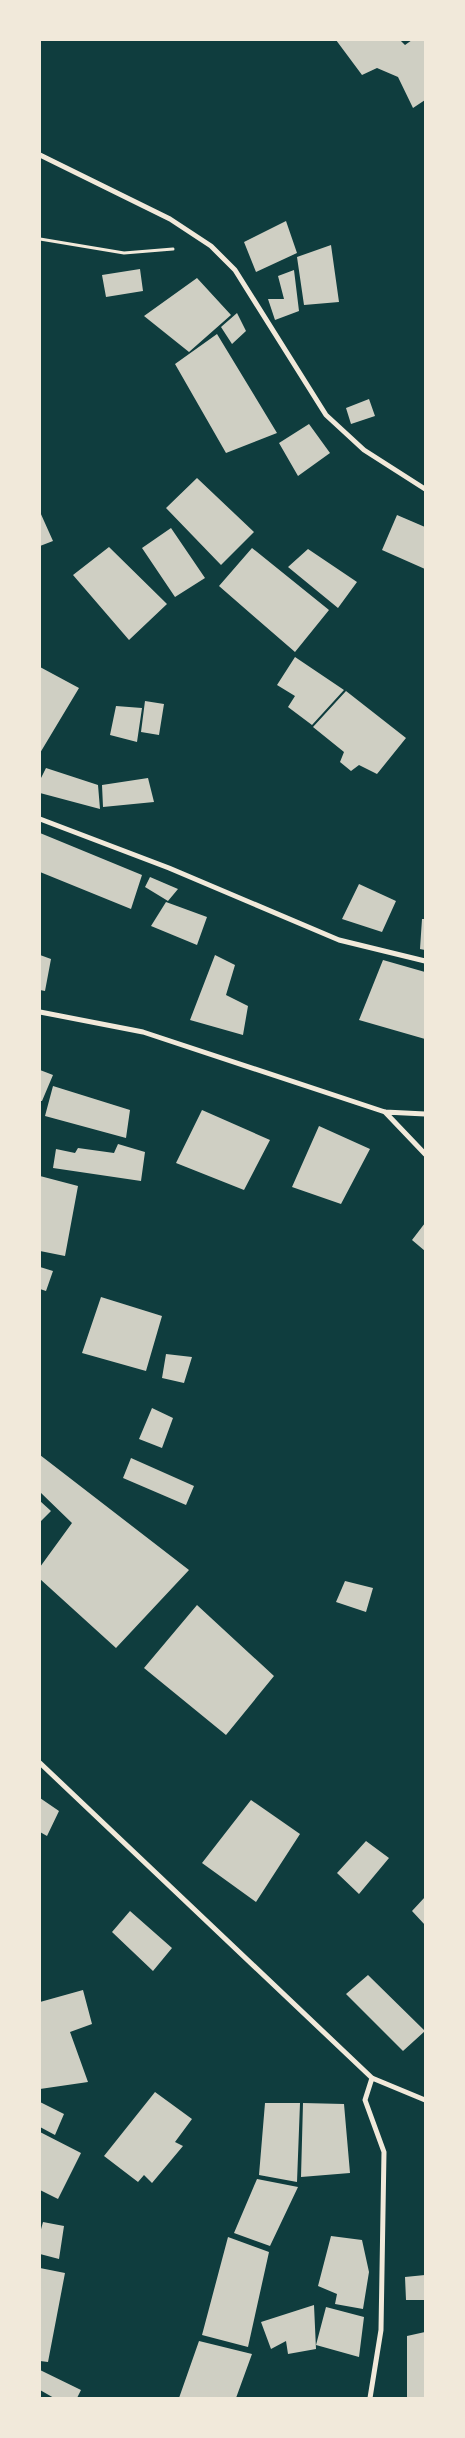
<svg xmlns="http://www.w3.org/2000/svg" width="465" height="2438" font-family="'Nunito Sans',sans-serif">
<style>
.building{fill:#cfcfc3}
.lines{fill:none;stroke-linecap:round;stroke-linejoin:round}
.path{stroke:#f1e9da;stroke-width:3}
.minor{stroke:#f1e9da;stroke-width:5}
</style>
<rect width="100%" height="100%" fill="#0f3d3e"/>
<path class="building" d="M336,40H400L405,45L412,40H425V100L413,108L398,77L377,68L362,75Z
M286,221L297,253L256,272L244,242Z
M331,245L339,302L304,305L297,257Z
M140,269L143,291L106,297L102,275Z
M294,270L299,311L275,320L268,299H284L278,276Z
M197,278L231,315L189,352L144,316Z
M237,313L246,331L232,344L221,327Z
M217,334L277,433L226,453L175,364Z
M369,399L375,416L351,424L346,408Z
M309,424L330,453L298,476L279,443Z
M197,478L254,532L221,565L166,508Z
M40,512L53,541L40,546Z
M397,515L425,527V569L382,550Z
M171,528L205,578L175,597L142,548Z
M109,547L167,604L129,640L73,575Z
M252,548L329,610L295,652L219,586Z
M308,549L357,582L338,608L288,567Z
M295,657L344,690L312,725L288,707L295,696L277,685Z
M40,667L79,688L40,753Z
M346,691L406,738L377,774L359,765L351,771L340,762L344,752L313,727Z
M145,701L164,704L159,735L141,732Z
M116,706L142,708L137,742L110,735Z
M46,768L98,785L100,809L40,793V780Z
M148,778L154,802L103,807L102,785Z
M40,833L142,875L131,909L40,872Z
M150,877L178,889L168,901L145,887Z
M359,884L396,901L382,932L342,919Z
M166,902L207,917L197,945L151,926Z
M422,919H425V950L420,949Z
M40,955L51,959L45,991L40,990Z
M215,955L235,965L226,995L248,1006L243,1035L190,1020Z
M383,960L425,972V1039L359,1020Z
M40,1070L53,1075L42,1101H40Z
M53,1086L130,1110L126,1138L45,1116Z
M202,1110L270,1140L244,1190L176,1163Z
M319,1126L370,1149L341,1204L292,1187Z
M118,1144L145,1152L141,1181L53,1168L56,1149L75,1153L78,1148L114,1153Z
M40,1176L78,1186L65,1256L40,1251Z
M425,1223V1251L412,1240Z
M40,1267L53,1271L46,1291L40,1289Z
M101,1297L162,1316L146,1371L82,1353Z
M166,1354L192,1357L184,1383L162,1378Z
M152,1408L173,1418L162,1448L139,1439Z
M40,1455L189,1570L116,1648L40,1579V1567L72,1523L40,1492Z
M131,1458L194,1486L186,1505L123,1478Z
M40,1501L51,1511L40,1522Z
M345,1581L373,1588L366,1612L336,1602Z
M197,1605L274,1676L226,1735L144,1668Z
M40,1798L59,1811L47,1836L40,1832Z
M251,1800L300,1834L256,1902L202,1863Z
M366,1841L389,1858L359,1894L337,1873Z
M425,1897V1925L412,1911Z
M130,1911L172,1948L153,1971L112,1932Z
M368,1975L425,2031L403,2051L346,1994Z
M83,1990L92,2024L70,2032L88,2082L40,2089V2002Z
M155,2092L192,2119L175,2142L183,2146L152,2183L144,2175L138,2182L104,2156Z
M40,2102L64,2114L55,2135L40,2127Z
M265,2103H300L297,2182L259,2175Z
M303,2103L344,2104L350,2173L301,2177Z
M40,2132L81,2153L58,2199L40,2190Z
M257,2179L298,2187L270,2246L234,2233Z
M43,2222L64,2226L59,2259L40,2254V2233Z
M331,2236L362,2240L369,2272L363,2309L335,2304L337,2294L318,2286Z
M228,2237L269,2252L248,2347L202,2335Z
M40,2268L65,2273L48,2362L40,2361Z
M425,2275V2300H406L405,2277Z
M314,2305L316,2349L288,2354L286,2341L271,2349L261,2322Z
M326,2307L364,2317L359,2357L316,2345Z
M425,2332V2398H407V2336Z
M199,2341L252,2354L236,2398H179Z
M40,2370L81,2390L77,2398H54L40,2390Z"/>
<g class="lines">
<path class="path" d="M40,239L124,253L173,249"/>
<path class="minor" d="M40,155L170,219L211,246L235,270L326,415L364,450L425,489
M40,819L169,868L339,940L425,961
M40,1012L143,1032L385,1112L425,1114
M385,1112L425,1154
M40,1763L372,2078L425,2100
M370,2398L381,2330L384,2152L365,2100L372,2078"/>
</g>
<rect width="465" height="2438" fill="none" stroke="#f1e9da" stroke-width="82"/>
</svg>
